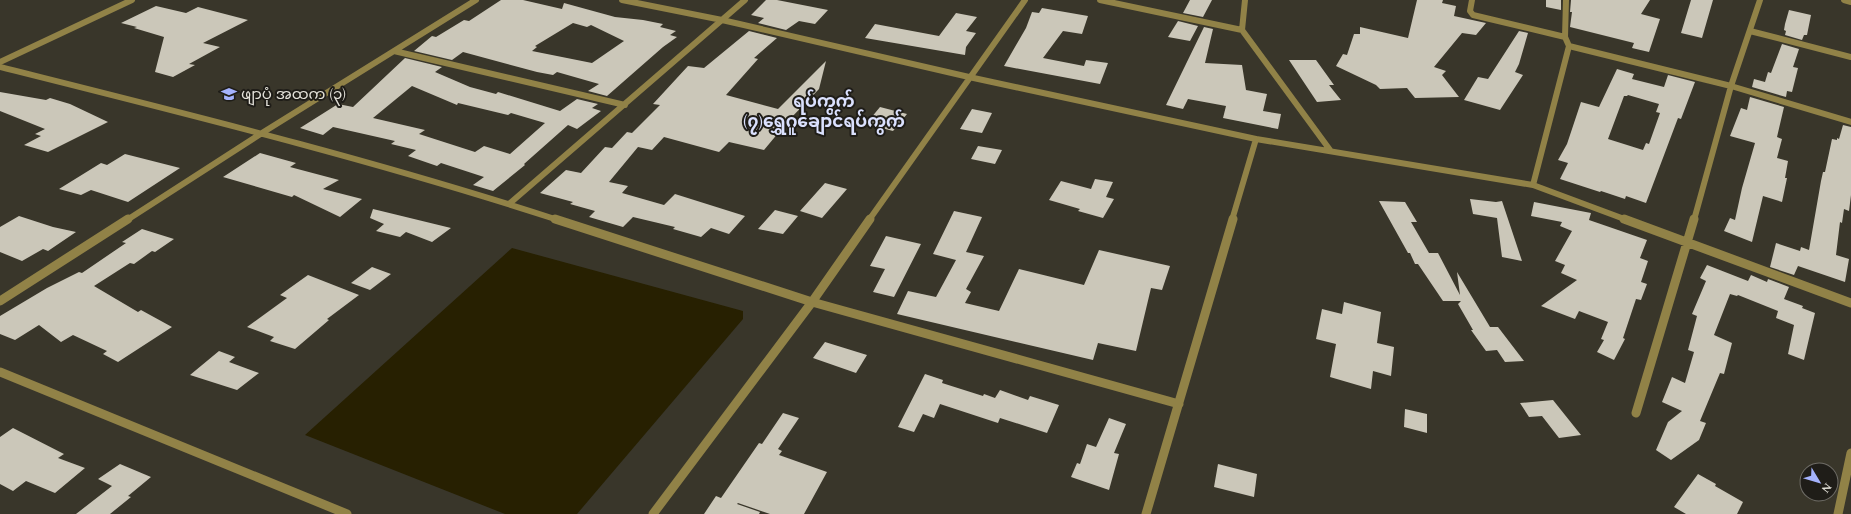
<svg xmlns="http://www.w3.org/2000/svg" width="1851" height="514" font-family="Spectral,'Noto Sans Myanmar',serif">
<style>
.water{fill:#272001}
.building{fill:#cbc7b9;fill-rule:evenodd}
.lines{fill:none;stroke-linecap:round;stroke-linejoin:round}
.minor-far1{stroke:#918247;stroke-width:6}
.minor{stroke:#918247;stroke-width:9}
.tertiary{stroke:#918247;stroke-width:6}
.labels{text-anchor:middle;stroke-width:4;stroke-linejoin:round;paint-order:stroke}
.poi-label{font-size:15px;fill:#e4e2da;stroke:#1f1d18;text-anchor:start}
.quarter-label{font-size:17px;font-weight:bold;fill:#dbe1fe;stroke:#1f1d18}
</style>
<rect width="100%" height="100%" fill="#39362a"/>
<path class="water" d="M512,248L743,311V319L577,514H505L305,435Z"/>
<path class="building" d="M501,0H523L562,9L564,3L615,17L643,20L663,24L660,27L676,31L670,35L677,37L663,47L607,96L588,91L599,84L557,72L553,75L537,72L463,52L452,60L414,51L432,36L436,37L464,20L469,21ZM573,23L587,27L591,25L624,41L592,63L532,51L537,47L535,46Z
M766,0H777L828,10L815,24L799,21L786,30L758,23L764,18L751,15Z
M1190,0H1212L1203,17L1183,13Z
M1417,0H1443L1442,3L1456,6L1454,16L1486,23L1476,35L1462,33L1434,67L1446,71L1442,75L1459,97L1415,98L1407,88L1380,89L1376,85L1336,66L1343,54L1347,55L1354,34H1360V27L1408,38Z
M1546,0H1561V10L1546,7Z
M1571,0H1650L1641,14L1660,19L1649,52L1632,48L1634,43L1570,27L1572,12H1570Z
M1691,0H1713L1702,38L1681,33Z
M156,6L186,13L198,7L248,20L203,43L220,47L189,64L195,65L173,77L155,72L164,37L134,28L137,27L121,23Z
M1042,8L1088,16L1082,34L1063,31L1043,58L1084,66L1086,60L1108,63L1100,84L1004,66L1026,28L1032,12L1039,13Z
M1789,10L1811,15L1807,35H1804L1802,40L1785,35L1786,31L1784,30L1785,24Z
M956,13L977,17L966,31L976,33L966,47L965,55L865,38L875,24L939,36Z
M1178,21L1198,26L1190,41L1168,37Z
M1204,27L1213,29L1205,63L1242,65L1246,90L1267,94L1263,111L1281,114L1278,129L1223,118L1226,106L1188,99L1183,109L1166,105Z
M749,31L777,38L754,58L758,59L726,95L778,109L826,61L819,89L789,120L764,150L729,142L719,152L664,137L652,150L638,147L609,182L628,186L622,193L664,205L675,194L745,216L729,234L711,228L701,237L673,229L675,227L633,217L623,227L589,217L595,211L570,204L573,202L540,193L566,170L581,173L605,147L612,148L627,132L632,133L660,105L653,104L688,66L704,68Z
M1519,31L1528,33L1519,64L1515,72L1523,75L1500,110L1464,100L1478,77L1488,79Z
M1782,44L1799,49L1793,67L1798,68L1792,92L1787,91L1786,97L1752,87L1754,79L1765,82L1768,72L1771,73Z
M405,58L442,67L435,72L470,87L496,94L498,92L560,111L577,99L598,104L592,108L601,111L577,129L568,125L524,164L525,165L493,191L473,185L484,177L441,163L437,166L408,156L416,150L391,144L395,141L333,127L323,135L300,128L338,104L353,107ZM412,86L457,105L458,103L508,115L511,113L545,123L510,154L484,146L475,152L419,134L425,130L373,118Z
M1289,60H1316L1334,85H1329L1341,100L1317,102Z
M1617,69L1634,74L1632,79L1664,87L1668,75L1695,82L1681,119L1678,118L1646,203L1626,196L1625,199L1601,191L1600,192L1560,179L1568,163L1558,160L1567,144L1581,102L1599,107ZM1628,95L1659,104L1656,112L1660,113L1649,144L1646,143L1643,150L1608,139L1624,96H1627Z
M0,92L46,100L50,98L70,104L108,122L48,152L24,145L41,136L35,134L45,129L0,111Z
M1750,97L1784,107L1777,137L1782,139L1777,158L1788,161L1785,178H1787L1782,202L1763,196L1752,242L1724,231L1730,218L1735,220L1742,188L1755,143L1730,136L1741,108L1747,110Z
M880,107L907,114L893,131L866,124Z
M972,109L992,113L982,133L960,129Z
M1843,125L1851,127V195L1849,211L1844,209L1842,223L1840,222L1836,255L1849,259L1845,282L1798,266L1794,275L1770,267L1776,243L1800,251L1801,247L1809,250L1821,181L1823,172H1825L1832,139L1837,140V138L1839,139Z
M978,146L1002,150L995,164L971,159Z
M260,153L296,163L290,167L339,180L323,189L362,199L340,217L294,195L292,197L223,177Z
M125,154L180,168L128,202L91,190L81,195L59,189L101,163L107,165Z
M1095,179L1113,182L1106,197L1114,199L1103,218L1078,211L1080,209L1049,200L1061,181L1091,189Z
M825,183L847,189L822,218L800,211Z
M1470,199L1496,202L1502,201L1522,261L1502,257L1497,218L1473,214Z
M1379,201L1405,202L1417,222H1411L1429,253H1438L1460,295L1457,272L1490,327H1498L1524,361L1505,362L1497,350L1486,351L1471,330H1473L1458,304L1461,301H1443L1418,264H1415L1410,253H1408Z
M1534,202L1591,213L1589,220L1647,240L1640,258L1648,261L1641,282L1647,284L1641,300L1636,299L1623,338L1625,339L1614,360L1597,352L1604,340L1601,339L1608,322L1579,311L1575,319L1541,306L1577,280L1561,273L1565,265L1555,261L1572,231L1560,226L1562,222L1531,216Z
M373,209L451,228L432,242L406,232L400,237L376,231L384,224L370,218Z
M775,210L798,216L783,234L758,229Z
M954,211L982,217L966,252L984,256L966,289L971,292L965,303L999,311L1019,269L1084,285L1099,250L1170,266L1162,290L1151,288L1136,351L1098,343L1093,360L897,314L908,291L936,297L956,260L933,254Z
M19,216L53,227L76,232L48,251L43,249L22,261L0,252V227Z
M142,229L174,239L155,252L152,251L134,264L130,263L94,286L138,312L141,310L172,327L118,362L103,354L107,351L73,335L61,342L39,325L15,340L0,334V316L47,288L79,272L82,273L126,243L122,242Z
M886,236L921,244L894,297L873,292L885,269L870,266Z
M1707,265L1748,281L1751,275L1767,282L1768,279L1789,287L1784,299L1803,306L1802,308L1815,313L1804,360L1788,354L1794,325L1776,318L1778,311L1738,295L1737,296L1730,294L1714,335L1732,343L1724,374L1720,373L1700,421L1706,423L1699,440L1671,460L1656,450L1668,422L1682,411L1662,402L1672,377L1685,383L1694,352L1688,350L1697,316L1692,314L1706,281L1700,278Z
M372,267L391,274L370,290L351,283Z
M308,275L359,295L327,319L329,320L295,349L270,341L274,337L247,327L287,298L280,295Z
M1344,302L1381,312L1377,343L1394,347L1391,376L1373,371L1371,389L1330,377L1336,344L1316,339L1322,309L1342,314Z
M825,342L867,355L856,373L813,358Z
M219,351L235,357L229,362L259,373L237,390L190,375Z
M925,374L943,380L942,383L983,396L984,394L995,398L1000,390L1028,400L1030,396L1059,405L1047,433L1000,418L998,423L940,404L934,418L923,414L914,432L898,427Z
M1553,400L1581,435L1559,438L1542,416L1529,417L1520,403Z
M1405,409L1427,414V433L1404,427Z
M783,413L799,418L778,449L782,451L779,455L827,472L804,514H770L738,503L737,504L760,512L759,514H704L716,496L721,498L759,443L762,444Z
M1109,418L1126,424L1114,453L1119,454L1109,490L1071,477L1077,463L1080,464L1087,444L1096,447Z
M13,428L64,454L58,458L85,468L55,493L26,481L13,491L0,484V437Z
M120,464L151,477L128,496L131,497L110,514H76L112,486L98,479Z
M1218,464L1257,474L1254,497L1214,487Z
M1698,474L1716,484L1715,486L1743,502L1737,514H1686L1674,507Z"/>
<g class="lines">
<path class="minor-far1" d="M622,0L722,20L969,77L1256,139L1533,185L1627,220
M1100,0L1242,30
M1245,0L1242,30L1330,150
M1472,0L1470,11L1473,15L1565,37
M1844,0L1851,2
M1750,31L1851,57
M1569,46L1731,86L1851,122
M394,51L625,105
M0,67C187,114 374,160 558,220
M1533,185L1569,46L1565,37L1566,0
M509,204L745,0
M127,220L262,133L476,0
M869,220L1025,0
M1232,220L1256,139
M1694,220L1731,86L1760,0"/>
<path class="minor" d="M555,219L812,302L1179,404
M1624,219L1851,303
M0,301L128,219
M0,372L347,514
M1636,413L1694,219
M653,514L812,302L870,219
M1146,514L1233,219
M1838,514L1851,453"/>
<path class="tertiary" d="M0,62L132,0"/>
</g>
<defs>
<symbol id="school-bare" viewBox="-9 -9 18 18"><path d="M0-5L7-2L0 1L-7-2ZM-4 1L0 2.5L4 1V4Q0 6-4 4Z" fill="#a4b2fc" stroke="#1f1d18" stroke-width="2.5" paint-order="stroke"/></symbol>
</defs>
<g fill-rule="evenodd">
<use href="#school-bare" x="218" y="83" width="22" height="22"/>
</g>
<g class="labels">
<g class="poi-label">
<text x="241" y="99">ဖျာပုံ အထက (၃)</text>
</g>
<g class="quarter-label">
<text x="824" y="107">ရပ်ကွက်<tspan x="824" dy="20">(၇)ရွှေဂူချောင်ရပ်ကွက်</tspan></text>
</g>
</g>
<g transform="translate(1819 482) rotate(128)"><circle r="19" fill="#1f1d18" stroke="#6e6c66"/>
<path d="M0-3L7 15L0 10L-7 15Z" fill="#a4b2fc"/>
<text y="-6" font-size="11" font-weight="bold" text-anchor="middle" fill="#e4e2da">N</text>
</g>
</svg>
